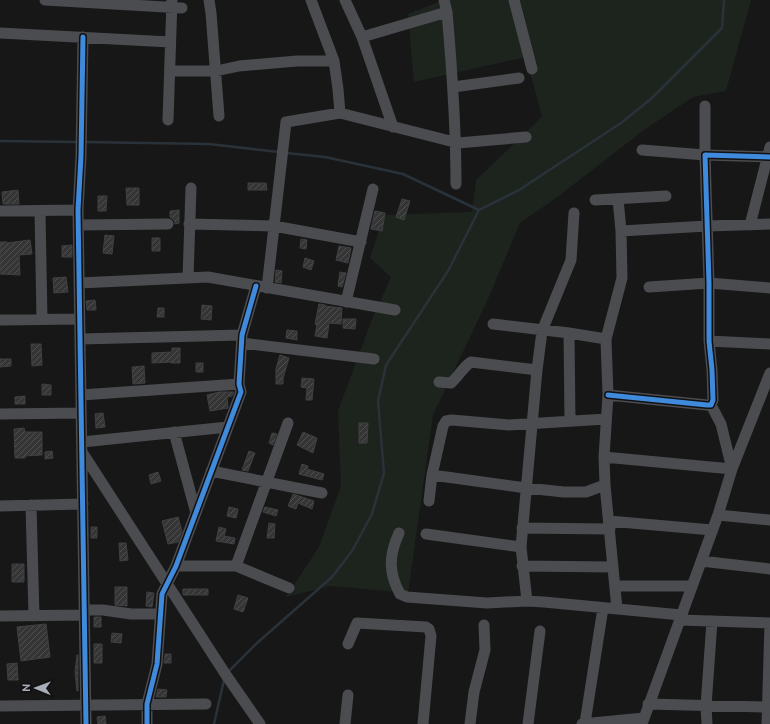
<svg xmlns="http://www.w3.org/2000/svg" width="770" height="724" font-family="Ubuntu,sans-serif">
<style>
.green{fill:#1d241e}
.lines{fill:none;stroke-linecap:round;stroke-linejoin:round}
.stream{stroke:#2a3239;stroke-width:2.5}
.building{fill:url(#building-hatch);stroke:#3f4043}
.minor{stroke:#4b4c50;stroke-width:11}
.cycleway-casing{stroke:#111113;stroke-width:8}
.cycleway{stroke:#408adc;stroke-width:5}
</style>
<defs>
<pattern id="building-hatch" width="6" height="6" patternUnits="userSpaceOnUse"><rect width="6" height="6" fill="#353536"/><path d="M-1 1l2-2M0 6l6-6M5 7l2-2" fill="none" stroke="#4f5051"/></pattern>
</defs>
<rect width="100%" height="100%" fill="#171717"/>
<path class="green" d="M444,0H751L726,91L693,97L644,130L556,198L520,223L488,299L433,415L408,593L330,586L286,597L319,547L341,486L338,411L371,322L391,277L370,258L384,215L472,212L476,180L542,117L526,57L414,82L408,14Z"/>
<g class="lines">
<path class="stream" d="M0,141L77,142
M84,142L209,144L279,152
M286,153L325,157L403,174L479,210
M228,672L257,643L332,577L352,551L372,514L384,473L378,401L386,365L448,271L479,210L519,190L621,123L652,98L722,28L724,0
M214,724L224,680"/>
</g>
<path class="building" d="M248,183H266L267,190H248Z
M126,188H139V205H127Z
M18,190L19,204H3L2,192Z
M98,196H107L106,211H98Z
M402,199L410,201L404,220L396,217Z
M179,210V223L175,224L174,220L170,217V211Z
M375,211L385,213L382,231L371,229Z
M105,235L114,236L112,254L103,253Z
M152,238H160V251H152Z
M301,239L307,240L306,249L300,248Z
M30,240L32,254L19,255L20,275L0,274V242H7V243Z
M72,245V257H62V246Z
M339,246L351,248L348,263L336,260Z
M305,258L314,261L311,270L303,267Z
M276,270L282,271L281,283L275,282Z
M340,272L346,273L342,287L338,286Z
M66,277L68,292L54,293L53,278Z
M95,300L96,310H87L86,301Z
M319,304L325,305V306L342,308L341,324L329,323L327,338L315,336L317,325L315,324Z
M202,305L212,306L211,320L201,319Z
M158,308H164V317H157Z
M343,319H356L355,329L343,328Z
M287,330L297,331V340L286,338Z
M31,344H41L42,365L32,366Z
M172,348H180V363H171V362L152,363V353L172,352Z
M280,355L289,358L283,378V384H276V369Z
M0,359H11V366L0,367Z
M196,363H203V372H196Z
M144,366L145,383L133,384L132,367Z
M302,378L314,379L312,400H306L307,388L301,387Z
M42,384L51,385V395H42Z
M219,392H234L232,396L227,397L228,408L210,411L207,395Z
M25,396V404H15V397Z
M103,413L105,427L96,428L95,414Z
M359,423H368L367,443H359Z
M24,428L25,432H42V455L25,456V458H15L14,429Z
M303,432L317,438L313,453L297,445Z
M272,433L277,434L273,445L269,443Z
M52,451L53,458L45,459V452Z
M249,451L255,453L248,471L242,470Z
M302,464L308,466L307,469L324,474L322,480L299,474Z
M158,472L161,481L151,484L149,475Z
M293,494L314,501L312,509L298,503L296,509L288,506Z
M229,507L238,509L236,518L227,516Z
M265,507L278,510L276,516L263,512Z
M178,517L182,531L178,542L168,544L162,521Z
M269,523L275,524L274,538H267Z
M91,527H97V538H91Z
M219,527L226,529L224,536L235,538L234,544L216,541Z
M119,543H126L128,560L120,561Z
M12,564H24V582H12Z
M115,587H127V606L115,605Z
M183,589H208V595H183Z
M147,592L154,593L152,607L146,606Z
M238,595L248,598L243,612L234,609Z
M94,617H101V627H94Z
M46,624L50,657L21,661L17,627Z
M112,633L122,634L121,643L111,642Z
M94,644H102V663H94Z
M165,654H171V663H164Z
M77,655H78V691H77L75,672Z
M17,663L18,680H8L7,664Z
M158,689L167,690L166,697H156Z
M105,716L106,724H98L97,717Z"/>
<g class="lines">
<path class="minor" d="M45,0L182,8
M209,0L211,13L219,116
M311,0L334,61L338,89L340,113
M345,0L362,37L393,127
M444,0L447,12C452,69 456,126 456,184
M514,0L532,69
M0,33L170,42
M83,37L81,156L78,210L86,724
M362,37L447,12
M170,71H216L239,66L297,61H334
M453,87L519,78
M168,120L172,0
M642,150L705,155V106
M595,200L666,196
M0,211L78,210
M40,211L42,319
M189,224L274,226L361,242
M78,225L168,224
M750,225L770,147
M621,231L707,226L770,224
M188,278L191,188
M79,283L208,277L395,310
M649,287L709,283L770,288
M267,288L286,122L340,113L458,143L526,137
M346,302L373,189
M0,320L80,319
M493,324L569,333L606,339
M569,333L570,421
M80,339L242,335
M709,341L770,344
M242,343L374,359
M439,382L451,383C459,376 463,367 471,362L537,370
M81,395L239,384
M608,395L707,405H711L713,400L712,370L709,341V283L705,155L770,157
M0,414L81,413
M174,432L196,513
M82,442L228,427
M82,452L226,675L260,724
M604,457L732,469L721,424L711,405
M211,471L322,493
M432,475L443,426L446,421L452,420L509,425L606,419
M429,501L432,475L526,488L564,492H586L605,485
M31,505L34,616
M0,506L83,504
M718,515L770,520
M609,521L712,530
M522,528L610,529
M399,533C389,555 388,572 400,594L407,597L487,603L527,601L544,602L681,615
M426,534L521,547
M701,561L770,569
M176,566H236L289,588
M236,566L288,423
M522,566L613,567
M615,586H692
M527,601L521,547L537,370L542,331L571,260L574,213
M617,609L605,485L604,457L608,395L606,339L622,278L621,231L618,199
M84,610H103L131,614H160
M0,616L84,615
M680,620L770,623
M348,644L357,623L426,627L429,629L431,636L423,724
M648,704L767,707
M0,706L206,704
M585,723L603,608
M147,724V704L157,664L162,594L176,566L241,392L239,384L242,335L256,286
M345,724L348,695
M470,724L474,692L485,650L484,625
M528,724L540,631
M582,724L644,718
M642,724L718,515L732,469L770,373
M707,724L706,706L712,621
M767,724L770,623"/>
<defs>
<path id="cycleway" d="M83,37L81,156L78,210L86,724
M608,395L707,405H711L713,400L712,370L709,341V283L705,155L770,157
M147,724V704L157,664L162,594L176,566L241,392L239,384L242,335L256,286"/>
</defs>
<use href="#cycleway" class="cycleway-casing"/>
<use href="#cycleway" class="cycleway"/>
</g>
<g transform="translate(36 688) rotate(271)" stroke="#111113" stroke-width="3" paint-order="stroke">
<path d="M0-3L7 15L0 10L-7 15Z" fill="#a8adb8"/>
<text y="-6" font-size="11" font-weight="bold" text-anchor="middle" fill="#a8adb8">N</text>
</g>
</svg>
